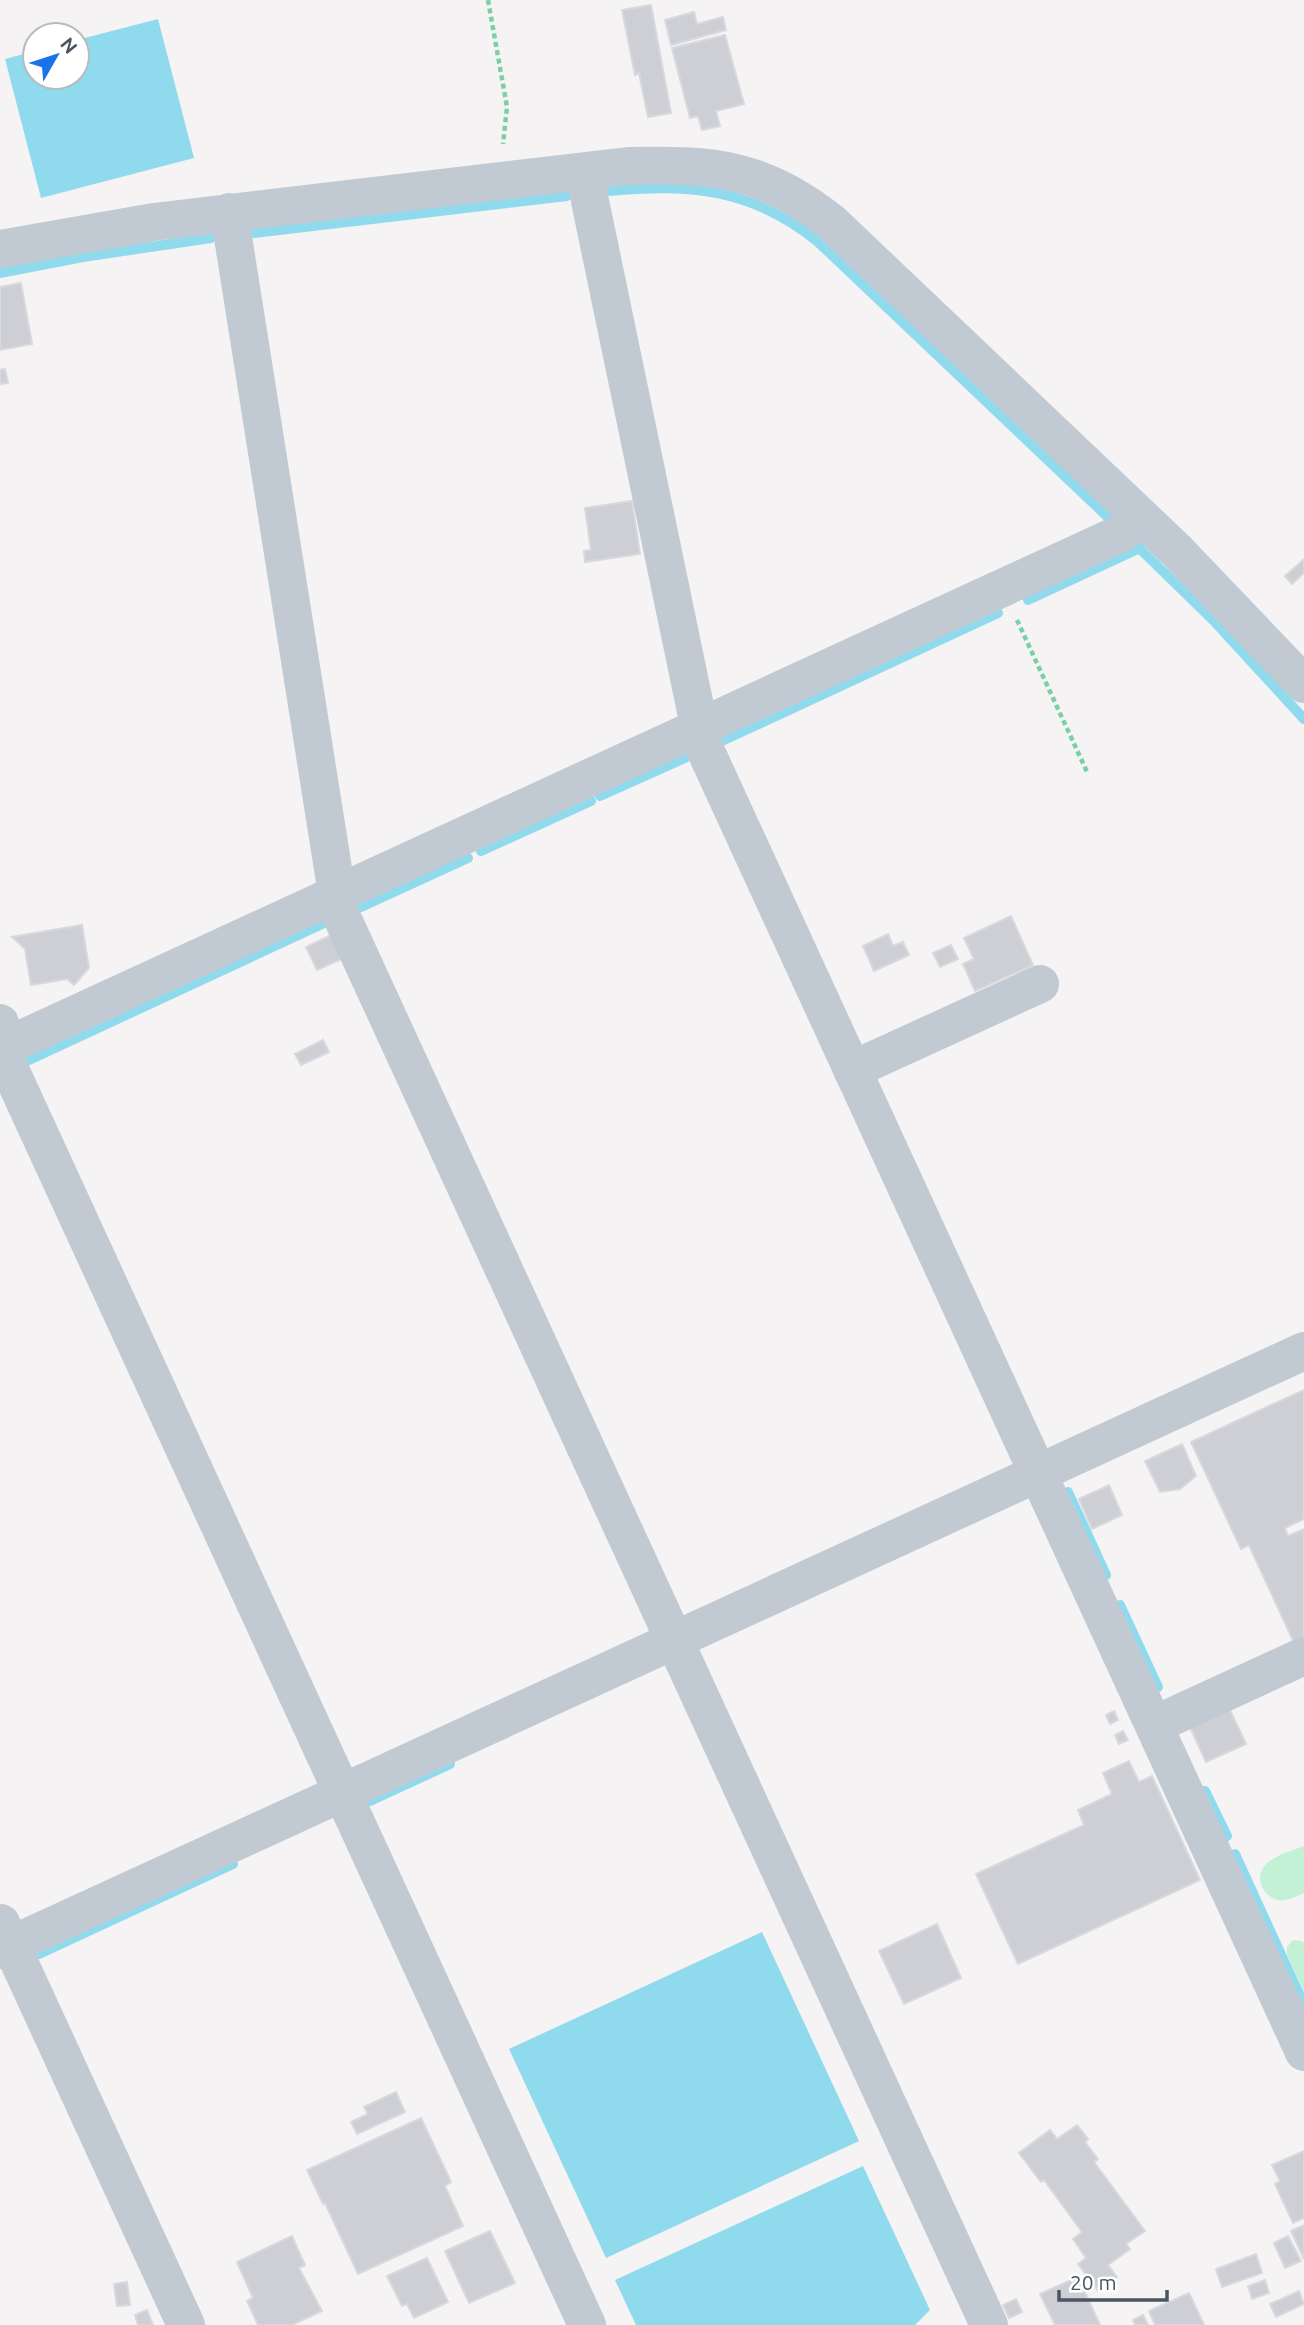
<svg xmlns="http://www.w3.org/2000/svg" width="1304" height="2325" font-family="Ubuntu,sans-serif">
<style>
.green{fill:#c3f1d5}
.water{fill:#90daee}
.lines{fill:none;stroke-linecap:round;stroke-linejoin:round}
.stream{stroke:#90daee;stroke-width:10}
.building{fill:#cdcfd5;stroke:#d7d9de;stroke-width:2}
.path{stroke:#7ad0a6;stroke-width:4.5;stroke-dasharray:5 3.5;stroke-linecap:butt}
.street{stroke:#c1cad2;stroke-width:38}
</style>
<rect width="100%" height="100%" fill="#f5f3f3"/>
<path class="green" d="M1304,1846V1893C1296,1896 1287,1902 1278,1900C1265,1897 1256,1882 1262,1870C1268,1857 1291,1851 1304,1846Z
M1293,1940L1302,1941L1304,1943V1992L1287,1955V1947Z"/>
<path class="water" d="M158,19L194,158L41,198L5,59L35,51V77H77V40Z
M762,1932L859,2141L606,2258L509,2049Z
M863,2166L930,2310L915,2325H636L615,2280Z"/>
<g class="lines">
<path class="stream" d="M610,191C691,183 752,189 817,241L1110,519
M254,233L567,196
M0,273L83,257L211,238
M1137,546L1215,622L1304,719
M1028,600L1140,548
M724,740L998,613
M600,796L685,758
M481,851L591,801
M361,907L468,858
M29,1060L322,924
M1068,1492L1106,1575
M1120,1605L1158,1687
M1205,1791L1227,1836
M370,1801L450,1764
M1235,1854L1304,2005
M39,1954L233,1864"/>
</g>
<path class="building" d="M651,5L671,113L648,117L639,73L635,75L622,10Z
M694,12L697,24L723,17L726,30L671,45L665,20Z
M725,35L744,104L716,111L720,126L702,130L698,116L690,118L672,48Z
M21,283L32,344L0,350V287Z
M5,369L8,383L0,384V370Z
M632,501L640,554L585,562L584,551L591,550L585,508Z
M1304,559V573L1292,584L1285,576Z
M1011,916L1033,965L975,991L963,964L974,959L964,938Z
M82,925L89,968L74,985L67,979L31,985L25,949L12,937Z
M333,934L344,958L317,970L306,947Z
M888,934L893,946L903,942L909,955L874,971L863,946Z
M951,945L958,959L940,967L933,953Z
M323,1040L329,1052L301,1065L295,1054Z
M1304,1390V1519L1285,1528L1288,1536L1304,1529V1641L1295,1645L1249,1545L1241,1549L1191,1442Z
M1182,1444L1196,1476L1180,1489L1160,1492L1145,1461Z
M1109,1485L1122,1515L1092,1529L1079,1499Z
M1229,1708L1246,1744L1206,1762L1190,1727Z
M1114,1711L1118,1720L1110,1724L1106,1715Z
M1123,1731L1128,1740L1119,1744L1115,1735Z
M1129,1761L1139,1782L1152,1776L1200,1880L1018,1964L976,1874L1084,1825L1078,1810L1112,1794L1103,1773Z
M937,1924L961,1978L904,2004L879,1951Z
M396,2092L405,2112L357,2134L351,2122L368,2114L364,2107Z
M421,2118L451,2182L445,2186L463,2226L358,2274L325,2203L323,2204L307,2170Z
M1077,2125L1088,2139L1085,2142L1098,2159L1094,2162L1145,2231L1126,2244L1130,2249L1108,2265L1117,2277L1098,2291L1078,2264L1086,2258L1073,2239L1082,2232L1044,2180L1041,2182L1019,2153L1050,2130L1057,2139Z
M1304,2151V2218L1293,2223L1275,2184L1280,2181L1272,2165Z
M1304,2225V2259L1291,2231Z
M490,2231L515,2283L469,2303L445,2251Z
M292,2236L305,2265L299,2268L322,2311L292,2325H258L247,2301L253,2298L237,2262Z
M1288,2236L1301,2261L1285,2268L1274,2243Z
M1256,2254L1262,2273L1222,2287L1216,2269Z
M427,2258L448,2302L414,2318L407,2304L402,2306L387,2276Z
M1078,2277L1100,2325H1055L1040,2294Z
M1265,2280L1269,2293L1252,2299L1248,2286Z
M127,2282L130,2305L117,2306L114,2284Z
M1299,2291L1304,2304L1276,2317L1270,2304Z
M1189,2293L1204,2325H1155L1149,2311Z
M1016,2299L1022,2312L1009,2318L1003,2305Z
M147,2310L153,2325H138L135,2315Z
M1143,2315L1148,2325H1135L1133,2320Z"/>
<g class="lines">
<path class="path" d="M488,0L507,107L503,144
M1017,620L1088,774"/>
<path class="street" d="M586,171L590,201L703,745L1304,2052
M229,212L340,913L989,2325
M0,249L154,222L628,166C713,164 764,168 832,223L1177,551L1304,684
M0,1023L7,1063L587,2325
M0,1049L1124,532L1139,516
M852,1070L1040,984
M1154,1725L1304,1656
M1,1923L186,2325
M0,1950L1304,1351"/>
</g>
<g transform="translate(56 56) rotate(51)"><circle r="33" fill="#ffffff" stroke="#b7bbc0" stroke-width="2"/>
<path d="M0-5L12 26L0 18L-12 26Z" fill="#1a73e8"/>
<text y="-10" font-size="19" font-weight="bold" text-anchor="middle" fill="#4a5661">N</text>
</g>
<path d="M1059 2290v10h108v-10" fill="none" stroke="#4a5661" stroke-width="3.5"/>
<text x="1070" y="2290" font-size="21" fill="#4a5661" stroke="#ffffff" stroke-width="5" paint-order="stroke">20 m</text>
</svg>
